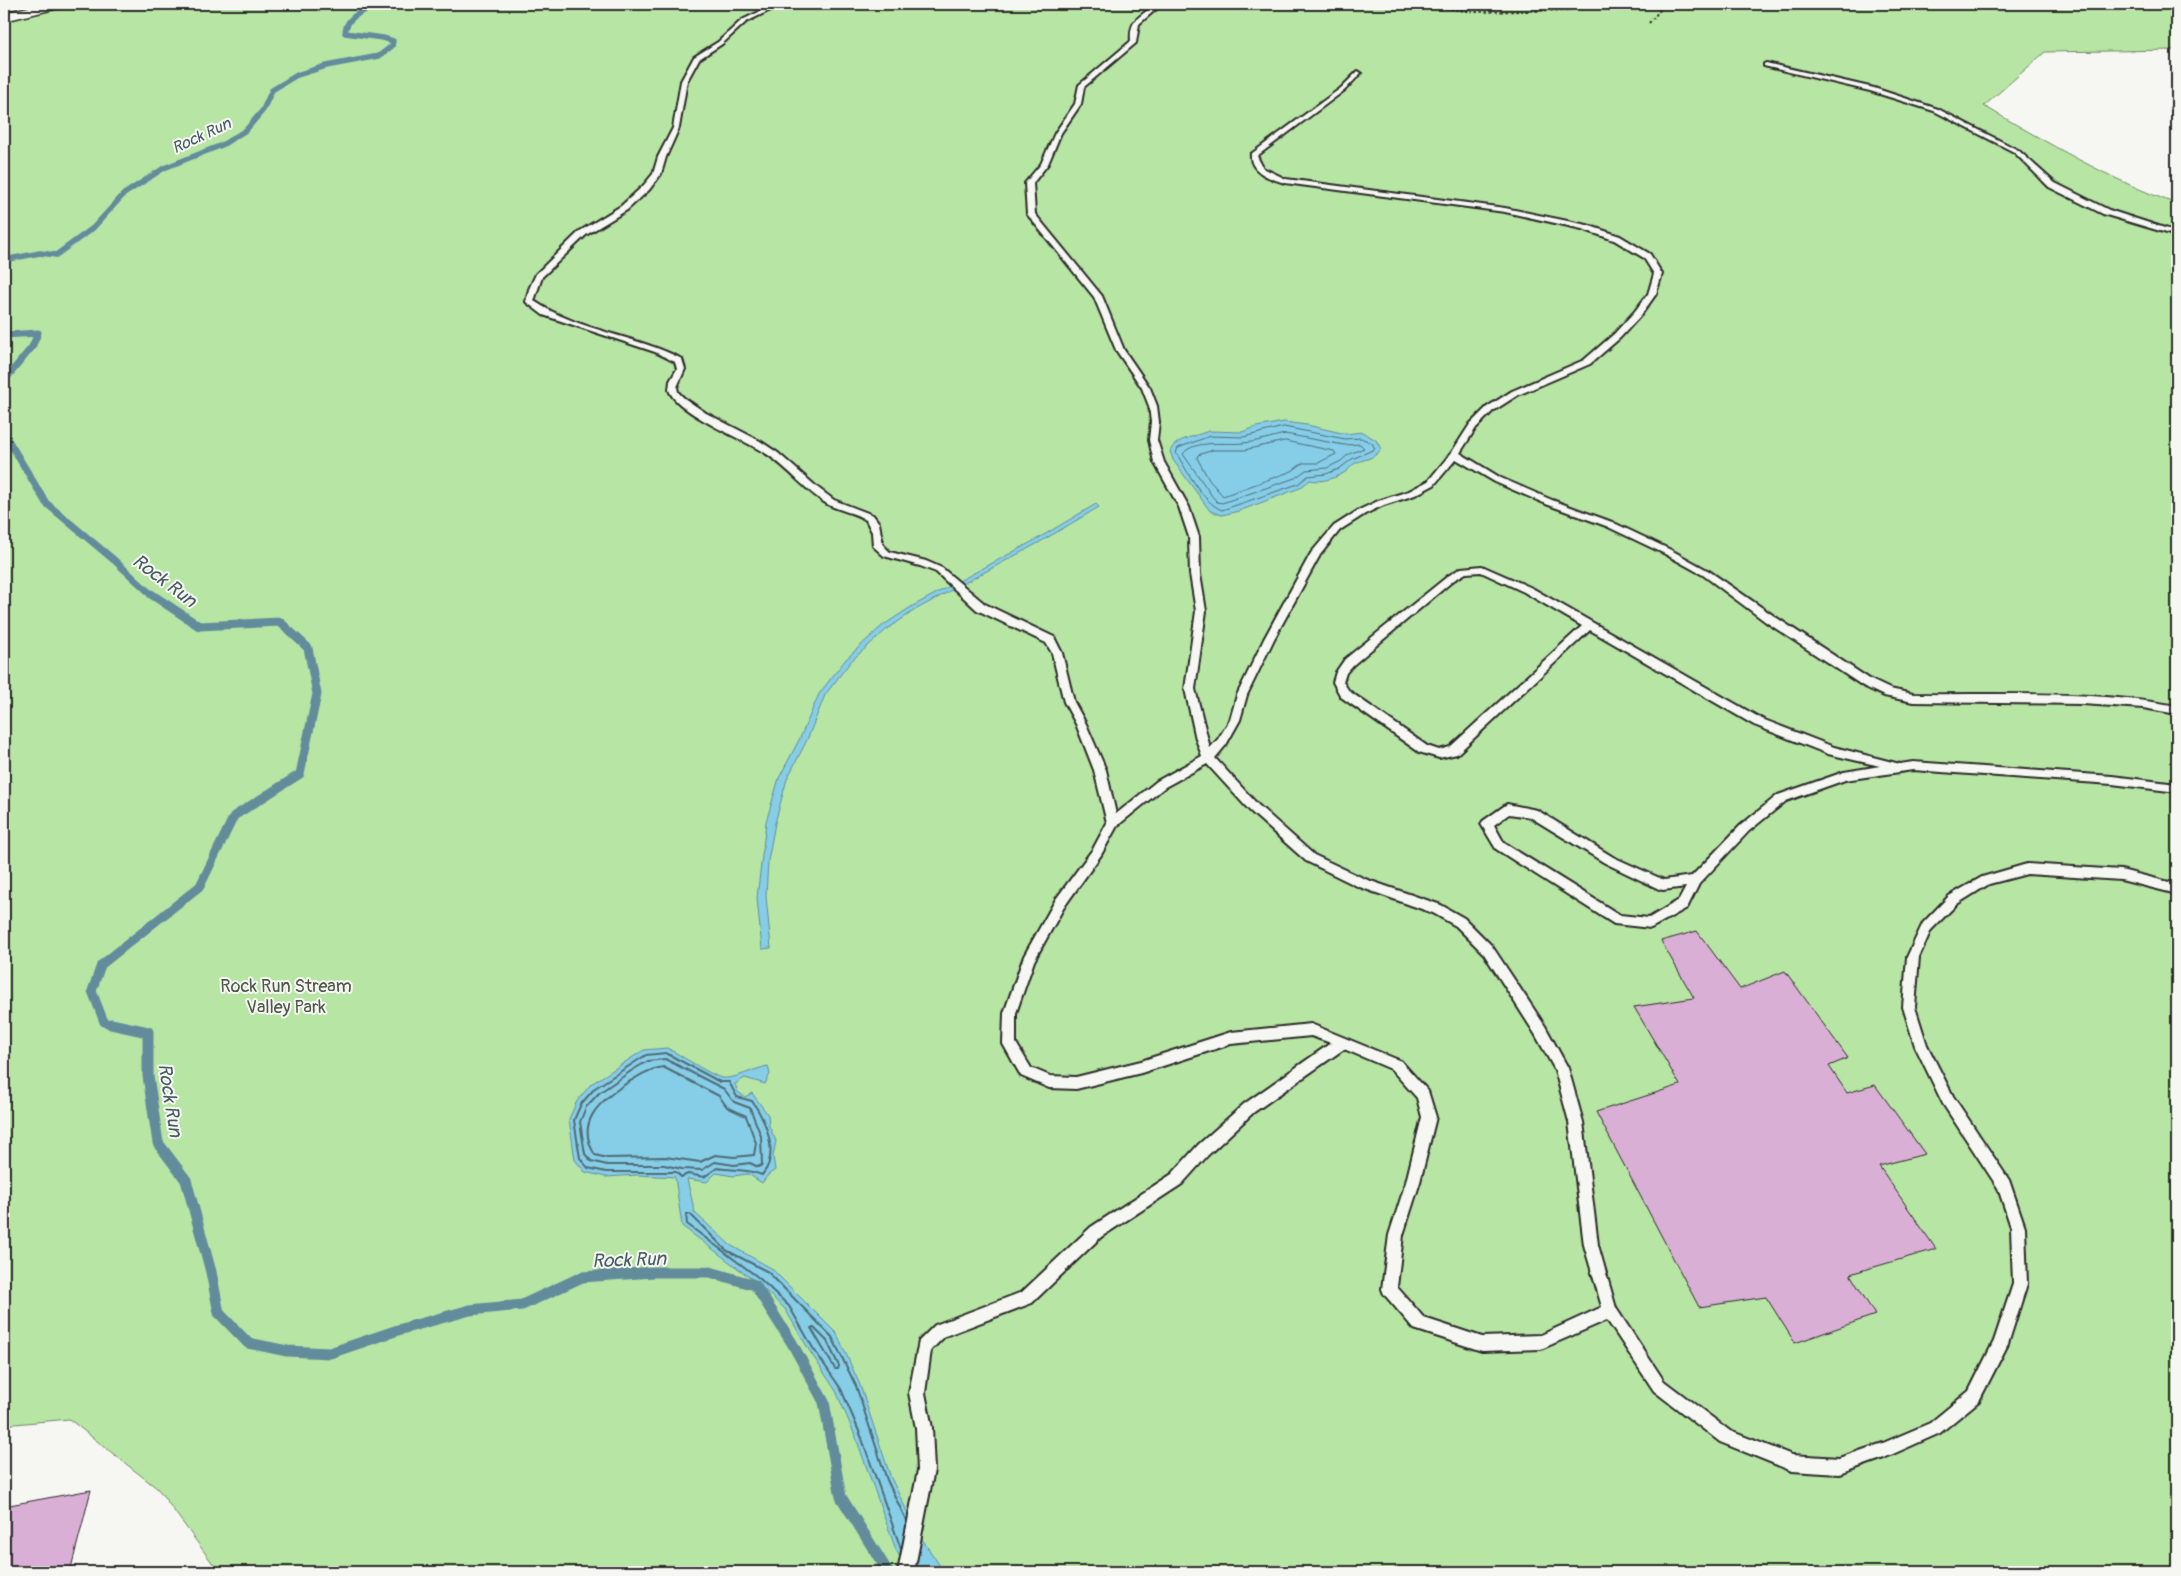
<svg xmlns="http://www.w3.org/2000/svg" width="2181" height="1576" font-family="Pangolin,sans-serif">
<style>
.green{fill:#b7e5a3;stroke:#718867}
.water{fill:#86cde7;stroke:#628c9c}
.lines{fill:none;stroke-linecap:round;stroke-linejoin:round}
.shore-far1{stroke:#4f6c76;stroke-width:1}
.shore{stroke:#4f6c76;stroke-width:2}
.stream-far3{stroke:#628c9c;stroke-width:5.5}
.stream-far2{stroke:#628c9c;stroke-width:7}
.stream-far1{stroke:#628c9c;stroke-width:9}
.stream{stroke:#628c9c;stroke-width:11}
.building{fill:#d9afd5;stroke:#2b2b2b}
.service-casing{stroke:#2b2b2b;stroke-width:4}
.tertiary-casing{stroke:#2b2b2b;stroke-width:3}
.path{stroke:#2b2b2b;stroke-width:2;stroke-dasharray:2.5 2.5;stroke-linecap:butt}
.service{fill:#f6f6f2;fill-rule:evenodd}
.tertiary{fill:#f6f6f2;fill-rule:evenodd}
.labels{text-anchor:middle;stroke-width:4;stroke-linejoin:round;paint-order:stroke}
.far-water-label{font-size:16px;font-style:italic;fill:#465c63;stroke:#f6f6f2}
.park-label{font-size:18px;fill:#4e5a49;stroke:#f6f6f2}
.water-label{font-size:19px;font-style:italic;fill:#465c63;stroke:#f6f6f2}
</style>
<rect width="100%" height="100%" fill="#f6f6f2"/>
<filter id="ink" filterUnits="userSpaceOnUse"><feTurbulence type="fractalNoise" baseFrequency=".02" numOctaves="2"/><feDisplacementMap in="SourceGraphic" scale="10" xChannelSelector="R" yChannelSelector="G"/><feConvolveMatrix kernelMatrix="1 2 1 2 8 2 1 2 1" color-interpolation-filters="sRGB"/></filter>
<g filter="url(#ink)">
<path class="green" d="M58,4H2177V50L2045,52L1984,106C2046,142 2110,180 2177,204V1572H219L158,1489L69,1419L4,1425V17Z"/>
<path class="water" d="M1284,422L1307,425L1346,434L1362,432L1376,440L1381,449C1373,461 1363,458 1354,464C1351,466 1350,468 1348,470C1338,478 1322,483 1310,480L1300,488L1239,511L1222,515L1210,511L1173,460L1170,451L1174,445L1182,440L1209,431L1242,432L1256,427Z
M1096,504L1099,507L1040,542L915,610L886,630L851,661L825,695L807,740L787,779L775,823L768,861L766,896L771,948L762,949L757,898L766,822L779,778L800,738L819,694L846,659L882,626L911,607L1037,539Z
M667,1048C679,1054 712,1076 722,1078C734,1080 755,1068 768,1066L770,1074L765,1084L745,1078L735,1084L738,1092L745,1097L752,1093L768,1115L769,1126L776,1141L773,1156L775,1170L768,1175L762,1183L748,1174L733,1176L716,1173L707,1182L687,1179L695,1213L730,1245L771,1268L837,1334L860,1385L891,1478L916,1530L944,1572H909L896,1550L856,1438L836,1391L809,1350L785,1309L756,1282L682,1226L675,1177L637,1175L606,1177L585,1172L575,1160L569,1119L577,1101L591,1084L644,1050Z"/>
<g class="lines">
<path class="shore-far1" d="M1284,427L1345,439L1361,438L1372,443L1375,449L1352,459L1339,469L1326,474L1308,476L1298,484L1222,510C1203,503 1187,470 1176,453L1178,448L1210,436L1243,437Z
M1285,434L1344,445L1360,444L1364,448L1349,454L1341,461L1327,468L1306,470L1295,478L1222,503L1217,502L1212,496L1183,454C1194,439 1227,445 1243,443C1257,442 1271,437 1285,434Z
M1285,441L1334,451L1336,454L1318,463H1303L1292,471L1223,496L1209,480L1197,458L1198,455L1213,450H1244Z"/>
<path class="shore" d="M666,1053L720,1082H729L737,1097L752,1101C766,1121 780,1154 762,1175C746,1168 734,1171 717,1168L704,1177L688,1174L681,1177L676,1172H606L588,1168L580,1158L574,1120L581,1104L595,1088L646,1055Z
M665,1059L724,1089L734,1102L750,1108L761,1136L762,1165L758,1167L750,1163L734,1165L715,1162L702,1170L682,1169L664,1165H607L591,1161L585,1154L580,1122L586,1107L599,1093L634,1069L648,1061Z
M663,1067L719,1096L727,1107L746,1116L756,1143L754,1155L734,1157L715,1155L700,1162L665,1157L607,1158L595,1155C575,1123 599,1102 624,1085C637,1077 648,1069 663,1067Z
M811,1328H814L827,1341L839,1366L838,1369H835Z
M901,1549L861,1436L841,1389L813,1348L789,1306L759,1278L687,1224L686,1214H690L726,1250L768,1272L832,1337L856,1386L887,1480L907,1522"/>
<path class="stream-far3" d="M4,260L40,253L56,255L93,228L124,194L164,168L222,145L246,130L263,110L272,90L297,75L326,66L379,56L392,46L393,41L383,38L345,33C346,13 371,8 387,4"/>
<path class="stream-far2" d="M4,260H6
M4,335L38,333L32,347L4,381
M4,433L46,503L114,560L152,595"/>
<path class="stream-far1" d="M116,1025L104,1022L92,991L101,965L200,886L234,816L300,774L317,694L308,648L280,622L199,626L151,594"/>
<path class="stream" d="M111,1024L148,1032V1076L158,1143L186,1180L211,1272L219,1313L248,1343L287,1351L330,1353L398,1330L470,1310L522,1305L582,1277L654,1272H710L755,1285L792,1343L824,1402L841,1497L888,1572"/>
</g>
<path class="building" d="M1697,931L1740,989L1785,971L1848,1058L1829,1066L1847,1093L1875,1085L1925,1154L1879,1166L1936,1249L1850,1274L1875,1315L1795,1343L1766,1297L1699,1307L1596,1112L1680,1085L1634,1007L1694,998L1661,941Z
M91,1490L70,1572H4V1506Z"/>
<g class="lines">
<defs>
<path id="service" d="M776,4H783L746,22L722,44L699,59L687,81L679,128L666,157L661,174L649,190L627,210L586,235L542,277L534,301C578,331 635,335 682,359L685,369L677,387L678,392L684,398L706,413L760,441L778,453L818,488L834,500L873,515L879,523L883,545L890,552L926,561L942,568L985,604L1054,637L1062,653L1074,702L1086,724L1106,770L1116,814L1157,781L1202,756L1196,739L1185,689L1196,611L1190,574L1189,537L1179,507L1154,462L1149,440L1151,422L1149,406L1142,388L1116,350L1094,297L1027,214L1025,183L1041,164L1055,133L1075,104L1079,85L1131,41C1129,18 1141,17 1156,4H1162L1139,24L1136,43L1084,87L1081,104L1061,133L1048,164L1033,183L1035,214L1102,296L1124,350L1150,388L1157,406L1159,422L1157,440L1164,462L1189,507L1199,537L1200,574L1206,611L1195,689L1210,748L1218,739L1230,720L1237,695L1264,639L1311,553L1334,526L1359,510L1378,501L1409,491L1428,481L1452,452L1470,424L1487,407L1512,391L1584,360L1614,334L1635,311L1648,294L1654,274L1644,258L1614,240L1582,229L1505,212L1285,183C1271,179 1249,172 1251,154L1341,88L1358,71L1361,73L1345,90L1257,156L1263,168L1286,179L1505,208L1587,225L1620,236L1650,254L1662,274L1656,294L1641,315L1620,338L1590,364L1518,395L1493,411L1476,428L1460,453L1501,478L1552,500L1612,522L1671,550L1709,571L1774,616L1871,680L1890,689L1913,694C2001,695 2091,690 2177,706V714L2143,708L2082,704L1913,702L1884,696L1863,686L1766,622L1703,575L1665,554L1606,526L1546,504L1495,482L1456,459L1434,485L1415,495L1384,505L1365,514L1340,530L1320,555L1274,639L1247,695L1240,720L1226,745L1215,758L1258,805L1314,855L1365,879L1441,905L1464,918L1492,946L1545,1026L1568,1068L1583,1122L1598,1245L1616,1308L1664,1381L1730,1431L1792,1455L1839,1458L1883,1443L1930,1423L1969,1391L1994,1341L2013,1284L2011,1227L1998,1188L1943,1104L1915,1046L1903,1007L1907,957L1923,923L1949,896L1982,877L2027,864L2121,870L2177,884V894L2121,880L2027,874L1989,884L1957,904L1931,930L1919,957L1915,1007L1927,1045L1953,1096L2009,1180L2025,1227L2027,1284L2008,1344L1979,1401L1940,1433L1884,1458L1839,1474L1792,1471L1720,1442L1654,1391L1607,1320L1541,1349L1482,1351L1414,1329L1384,1294L1382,1289L1389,1235L1406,1182L1422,1117L1417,1098L1391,1069L1344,1049L1254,1112L1208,1155L1182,1184L1101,1237L1032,1303L945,1336L931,1350L925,1393L932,1428L934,1470L914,1572H898L918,1470L916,1428L909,1393L919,1341L935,1325L1022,1292L1091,1227L1172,1174L1198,1145L1244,1104L1331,1043L1311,1036L1231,1044L1141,1073L1076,1089L1049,1088L1021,1076L1003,1044L1004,1013L1024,956L1056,899L1093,849L1107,823L1094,770L1076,724L1064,702L1052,653L1046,643L977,610L936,572L920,566L884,556L873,546L872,532L866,520C854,512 840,511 827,504C806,491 791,471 771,457C748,440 678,415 669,390L670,381L677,369L675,362L655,352L543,315L526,302L529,289L536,274L580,231L621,206L643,186L653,174L658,157L673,128L681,81L694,57L718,42L742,20ZM1207,764L1250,811L1306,861L1357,886L1433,913L1456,926L1484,954L1535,1034L1555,1070L1569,1122L1584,1245L1602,1307L1541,1335L1482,1337L1424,1318L1397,1287L1403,1235L1420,1182L1436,1117L1428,1091L1401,1061L1311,1024L1231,1032L1141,1061L1076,1077L1050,1076L1031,1068L1016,1043V1013L1034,961L1064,907L1101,855L1117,826L1165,787Z
M1766,63L1874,88L1938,109L2018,150L2055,183L2109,210L2177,232V236L2103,214L2049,187L2014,152L1934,111L1870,91L1764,66V64Z
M1482,566L1532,588L1762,719L1834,747L1900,764L1913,762L2112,776L2177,784V792L2112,784L1913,770L1845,780L1786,801L1749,831L1699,884L1687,908L1651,928L1614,924L1496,849L1481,824L1483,821L1507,804L1537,810L1613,857L1664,880L1692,876L1741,825L1778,795L1844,772L1880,766L1828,754L1754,725L1590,630L1457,754L1439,758L1419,752L1341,697L1333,682L1336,672L1345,659L1448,576L1461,568ZM1481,572L1524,592L1582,626L1450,747L1439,750L1427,746L1349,691L1343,682L1346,673L1353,665L1454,580L1466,573ZM1509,814L1530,817L1605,863L1659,889L1663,890L1686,887L1679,900L1649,918L1620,915L1504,843L1494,825Z"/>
<path id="tertiary" d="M40,4H65L63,7L4,21V13Z"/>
</defs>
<use href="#service" class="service-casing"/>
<use href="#tertiary" class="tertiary-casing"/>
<path class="path" d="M1416,4L1474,12L1571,10
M1649,23L1665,4"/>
<use href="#service" class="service"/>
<use href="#tertiary" class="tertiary"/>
</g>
</g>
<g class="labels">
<g class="far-water-label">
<text transform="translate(201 135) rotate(-25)" y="6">Rock Run</text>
</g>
<g class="park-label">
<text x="286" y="992">Rock Run Stream<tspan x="286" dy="21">Valley Park</tspan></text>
</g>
<g class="water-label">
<text transform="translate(165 580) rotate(37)" y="7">Rock Run</text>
<text transform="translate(171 1100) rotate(81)" y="7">Rock Run</text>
<text transform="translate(629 1259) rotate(-2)" y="7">Rock Run</text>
</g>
</g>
<rect width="2181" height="1576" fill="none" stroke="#f6f6f2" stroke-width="20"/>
<rect x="10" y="10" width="2161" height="1556" fill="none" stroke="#2b2b2b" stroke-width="2" filter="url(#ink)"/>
</svg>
